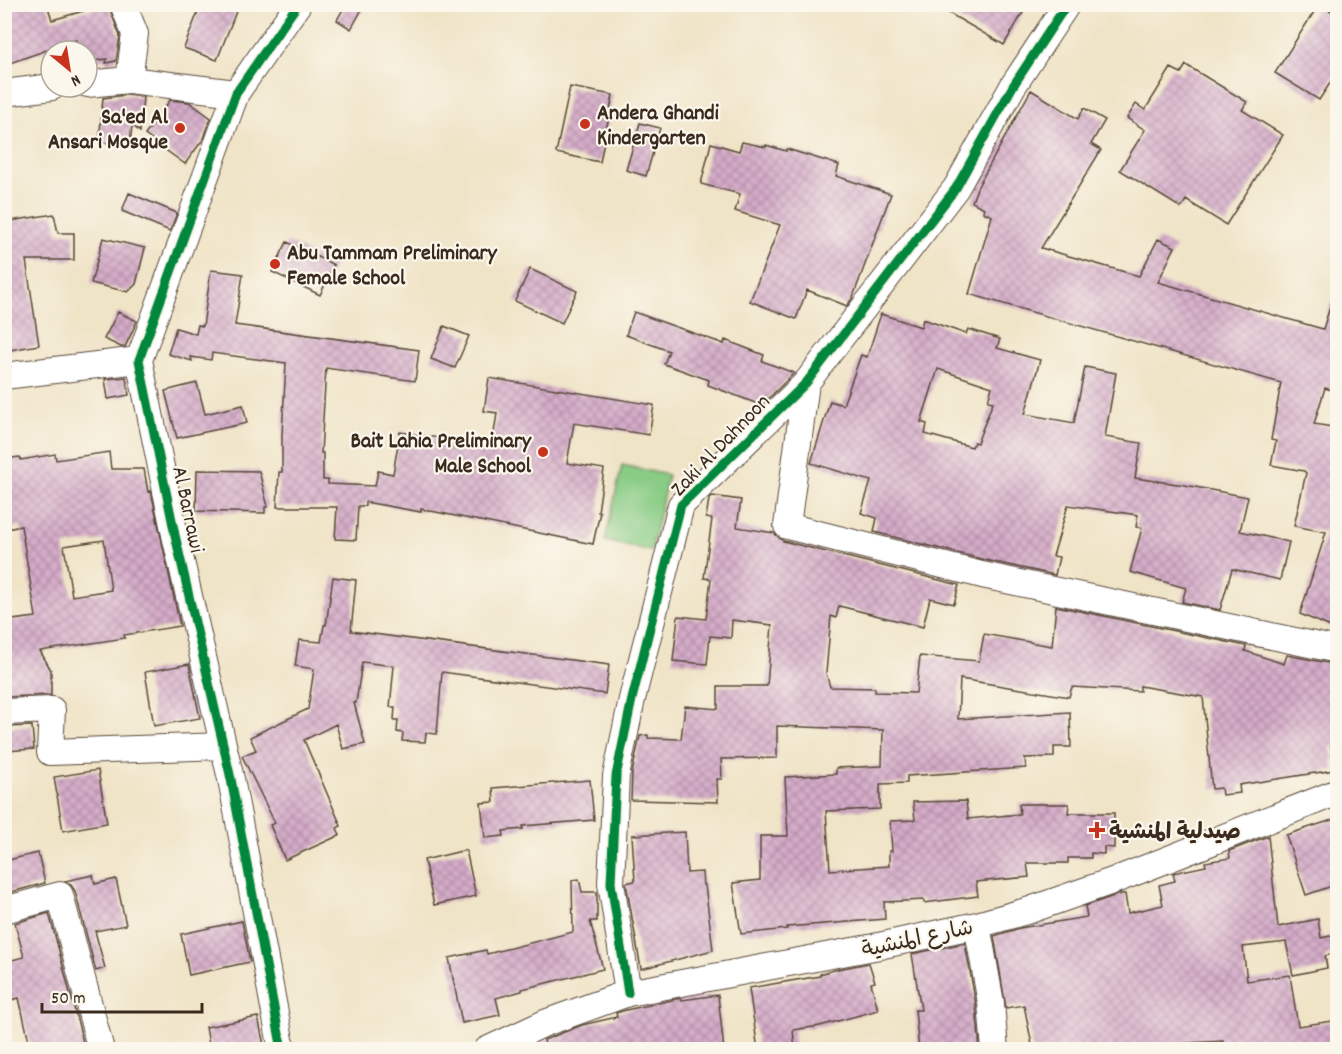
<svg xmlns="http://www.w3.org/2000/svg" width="1342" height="1054" font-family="Dekko,'Playpen Sans Arabic',sans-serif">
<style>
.garden{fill:#89cc85;stroke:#627b52;stroke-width:1.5}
.building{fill:url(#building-cross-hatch);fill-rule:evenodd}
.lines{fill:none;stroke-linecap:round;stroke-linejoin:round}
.minor-casing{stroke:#564637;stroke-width:28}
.minor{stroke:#fff;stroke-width:26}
.cycleway-casing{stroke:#fbf7ec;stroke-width:13}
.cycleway{stroke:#00873e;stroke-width:9}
.poi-dot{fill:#c8321e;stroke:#fbf7ec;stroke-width:2}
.labels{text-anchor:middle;stroke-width:4.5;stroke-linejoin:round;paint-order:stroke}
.poi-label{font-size:22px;font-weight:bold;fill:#3b2a1e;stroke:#fbf7ec;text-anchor:start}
.street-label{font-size:22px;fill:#3b2a1e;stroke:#fbf7ec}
</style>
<defs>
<pattern id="building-cross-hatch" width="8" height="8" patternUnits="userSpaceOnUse" patternTransform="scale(1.5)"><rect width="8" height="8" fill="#d5acc9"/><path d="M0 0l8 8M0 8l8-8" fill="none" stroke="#ae8ca3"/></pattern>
</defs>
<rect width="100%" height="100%" fill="#fbf7ec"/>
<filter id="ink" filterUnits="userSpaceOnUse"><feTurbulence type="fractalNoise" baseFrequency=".0167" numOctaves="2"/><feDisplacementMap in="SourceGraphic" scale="12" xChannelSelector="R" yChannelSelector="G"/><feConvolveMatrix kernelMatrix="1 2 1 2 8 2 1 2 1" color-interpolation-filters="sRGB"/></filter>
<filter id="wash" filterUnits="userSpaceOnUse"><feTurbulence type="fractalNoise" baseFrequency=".008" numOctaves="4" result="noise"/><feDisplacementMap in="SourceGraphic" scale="24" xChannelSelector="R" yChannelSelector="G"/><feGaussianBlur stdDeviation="1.35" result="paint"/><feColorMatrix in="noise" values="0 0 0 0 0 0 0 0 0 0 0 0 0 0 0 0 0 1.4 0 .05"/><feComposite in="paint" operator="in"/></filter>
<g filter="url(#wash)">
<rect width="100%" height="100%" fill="#f0e4c7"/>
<path class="garden" d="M622,465L668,475L651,551L605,541Z"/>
<g id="blocks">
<path class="building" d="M15,4H47L52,20L108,4L120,36L116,61L106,63L107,59L87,62V51H79L76,40L4,65V8Z
M201,4H239L217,60L184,48Z
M346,4H365L351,29L337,20Z
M933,4H1028L1004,45Z
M1319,4L1338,15V71L1319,100L1275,73Z
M1186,65L1247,102L1242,110L1283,135L1226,225L1186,200L1181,208L1120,170L1145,130L1127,118L1136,104L1145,110L1171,68L1181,73Z
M570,87L613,95L600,162L556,153Z
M1031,90L1078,119L1084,108L1105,120L1091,144L1101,150L1041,248L1139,276L1158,239L1175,247L1158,282L1323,329L1334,294L1338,295V392L1325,388L1314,424L1338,428V630L1300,614L1326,532L1294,526L1306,473L1304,471L1271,465L1276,441L1271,440L1281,383L969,294L992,216L983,212L984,208L972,202L977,188Z
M126,95L143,97L140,132L132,125L130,145L99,142L103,98Z
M170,100L189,102L211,118L204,138L185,164L145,135Z
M640,123L660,128L646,176L626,170Z
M742,142L766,147V145L786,151L787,149L839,165L836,176L891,194L853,297L847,306L807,290L796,319L750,301L780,225L735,211L740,194L701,184L711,143L739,151Z
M129,193L177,213L170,231L122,211Z
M54,214L58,233H74V260H26L39,345L4,351V222Z
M103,238L145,248L136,284L128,292L91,283Z
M287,242L334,265L320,295L272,272Z
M530,269L577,291L562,323L515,301Z
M211,270L243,274L235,325L419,350L415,381L326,368L321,453H323V480H328V484L375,486L378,471L393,474L400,432L492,446L497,413L484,411L489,378L654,405L649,435L574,423L567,463L604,469L598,512H600L593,544L421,509V512L365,502V506H358L356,540L335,539L337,507H277L279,472H282V435L286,363L212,353L211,360L191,357L192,361L168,354L176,328L196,334L198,325L203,326Z
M118,312L137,321L125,347H121L104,339Z
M634,312L724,344L725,340L764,355L762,361L794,373L760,407L757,406L758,404L708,385L709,380L664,364L669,351L626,335Z
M881,314L921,327L923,319L966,334L968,329L1000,339L997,348L1040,360L1025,414L1074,423L1085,367L1116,373L1105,437L1141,443L1135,478L1185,485L1248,497L1240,531L1289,542L1280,580L1232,569L1220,610L1182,602L1186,588L1130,572L1142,528L1136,527L1138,515L1068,505L1053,556L1059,557L1055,575L985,560L874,532L877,518L861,513L871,481L811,463L830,401L843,405L861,355L867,357ZM938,369L992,387L988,401L993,402L977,443L974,442L972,447L925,434L927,424L921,422Z
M444,326L469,336L455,368L431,359Z
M126,377L129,395L108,399L105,379Z
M197,383L205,414L243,405L247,423L177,438L165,391Z
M109,452L111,469H144L148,492L151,491L180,626L124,635L125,638L40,651L51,670V695L4,697V621L36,617L21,526L7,529L4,514V459L20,457L21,460L55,454L56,460ZM104,540L111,590L72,596L64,546Z
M197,470L259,471L268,507H265V513L196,511Z
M712,496L741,500L737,527L774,533L783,541L959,585L954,604L930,598L923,627L839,606L836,618L831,616L826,673L830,687L875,688V692L916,693L920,656L979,661L984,634L1052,646L1056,606L1246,646L1245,651L1284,664L1287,655L1338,665V746H1331L1334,770L1239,785L1240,793L1222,795L1221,788L1212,789L1203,697L1140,686V691L1072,687L1069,697L960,679L958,719L1070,712L1071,747H1054V757L1025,758L1026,768L907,776V783L880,784V809L826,811L830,870L889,866V851H892L890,821L915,820L913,802L966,801L968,819L1020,814L1019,804H1069L1068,813H1114V848L1104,847V854L1091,853V858H1068V863H1027L1029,877L976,882L978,896L924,903V900L884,902L885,919L787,927V929L741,934L733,883L760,880V836H788L785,777L836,774V768L882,766L883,730L777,726V758L721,759L722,779H717L718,802L631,800L632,773L640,736L648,735V738L681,739L685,706L718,709V686H767L772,625L732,620L731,638L710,636L707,664L673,661L678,616L706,619L711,579L704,578L712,519L706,518L709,499Z
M333,577L356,580L351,631L609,665L605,694L442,672L437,734L426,733L425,742L402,741L403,733L397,732L398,720H394L395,707H390L394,666L362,662L356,703H354L365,744L343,749L336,724L304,740L341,826L337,828L340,835L285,860L270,825L275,823L242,756L256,750L250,737L308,709L314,669L295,666L299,640L321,642L324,625H326Z
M189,664L200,718L154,726L145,672Z
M32,726L34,749L4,751V727Z
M98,770L107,823L63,831L54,777Z
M590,780L594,820L523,826V829L503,831L504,836L485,838L481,803L494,802L493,788Z
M1338,818V884L1306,895L1286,835Z
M685,832L687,873L702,872L703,885H705L713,950L641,969L626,883L635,881L632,835Z
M1268,836L1278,927L1318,919L1321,938L1338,934V952L1325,956L1327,968L1293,975L1286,942L1243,947L1247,981L1290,975L1298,1026L1333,1021L1338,1050H1223V1041L1174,1044V1050H1033L1024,1005L1006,1008L994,936L1020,928L1087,917L1085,906L1120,894H1125L1128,913L1163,905L1159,885L1175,881L1173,873L1206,866L1205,862L1230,858L1229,851Z
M466,850L476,896L434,905L424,860Z
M38,853L45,883L4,894V861Z
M93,875L95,884L116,879L126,925L95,931L105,968L96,971L75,891L71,885L65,881Z
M579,879L582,892H597V921H590L603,969L522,989V991L496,998L500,1015L462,1023L449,958L486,950L487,954L573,932L572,880Z
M49,913L85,1050H31L19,998L4,1002V962L24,957L15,923Z
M242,921L250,962L189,975L181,934Z
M965,943L976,1005L980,1050H919L915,1010H921L912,954Z
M869,963L875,982L871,983L878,1010L820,1026L793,1030L795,1050H758L749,988L820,976V974L838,969Z
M718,995L724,1050H546L544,1040L582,1025L617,1017L616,1013L626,1010L681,998L682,1000Z
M258,1017L265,1050H210L206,1027Z"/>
</g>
</g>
<g filter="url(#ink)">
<use href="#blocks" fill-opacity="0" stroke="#564637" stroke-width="1.5"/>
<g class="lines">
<defs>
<path id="minor" d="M123,4L135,34L129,80
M87,84L129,80L236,93
M4,93L52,87
M4,376L139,360
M806,383L787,526L982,575L1338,650
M4,712L52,710L50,752L223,746
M4,910L60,895L101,1050
M977,925L991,1003L995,1050
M628,993L611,883L616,776L632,699L681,505L806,383L956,188L1013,86L1067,4
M282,1050L231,779L175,535L139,360L236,93L298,4
M487,1050L545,1023L628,993L874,947L977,925L1030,910L1118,879L1338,792"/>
</defs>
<use href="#minor" class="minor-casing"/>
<use href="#minor" class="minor"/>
<defs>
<path id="cycleway" d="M628,993L611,883L616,776L632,699L681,505L806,383L956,188L1013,86L1067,4
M282,1050L231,779L175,535L139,360L236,93L298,4"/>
</defs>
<use href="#cycleway" class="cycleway-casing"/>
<use href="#cycleway" class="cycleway"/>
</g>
</g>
<g class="poi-dot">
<circle cx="585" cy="124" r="6"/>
<circle cx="180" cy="128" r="6"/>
<circle cx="275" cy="264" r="6"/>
<circle cx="543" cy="452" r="6"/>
<path d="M1094 821h6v6h6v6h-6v6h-6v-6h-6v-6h6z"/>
</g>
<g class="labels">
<g class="poi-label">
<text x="597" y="119">Andera Ghandi<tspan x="597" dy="25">Kindergarten</tspan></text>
<text x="168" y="123" text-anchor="end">Sa'ed Al<tspan x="168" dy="25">Ansari Mosque</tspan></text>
<text x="287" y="259">Abu Tammam Preliminary<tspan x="287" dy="25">Female School</tspan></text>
<text x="531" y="447" text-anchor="end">Bait Lahia Preliminary<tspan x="531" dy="25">Male School</tspan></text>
<text x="1109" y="838">صيدلية المنشية</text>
</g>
<g class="street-label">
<text transform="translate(719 444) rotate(-46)" y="8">Zaki Al Dahnoon</text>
<text transform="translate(190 509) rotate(78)" y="8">Al Barrawi</text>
<text transform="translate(917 937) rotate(-12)" y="8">شارع المنشية</text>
</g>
</g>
<rect width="1342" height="1054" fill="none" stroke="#fbf7ec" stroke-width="24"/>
<g transform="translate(69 69) rotate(150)"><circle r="28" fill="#fbf7ec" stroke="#aea59a" stroke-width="1.5"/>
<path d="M0-4.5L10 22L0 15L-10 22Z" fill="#c8321e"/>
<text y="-9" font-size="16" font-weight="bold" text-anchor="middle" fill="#3b2a1e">N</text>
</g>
<path d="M42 1003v9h160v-9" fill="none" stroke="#3b2a1e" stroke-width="3"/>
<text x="51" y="1003" font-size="18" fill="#3b2a1e" stroke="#fbf7ec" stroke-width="4.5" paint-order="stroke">50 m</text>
</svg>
